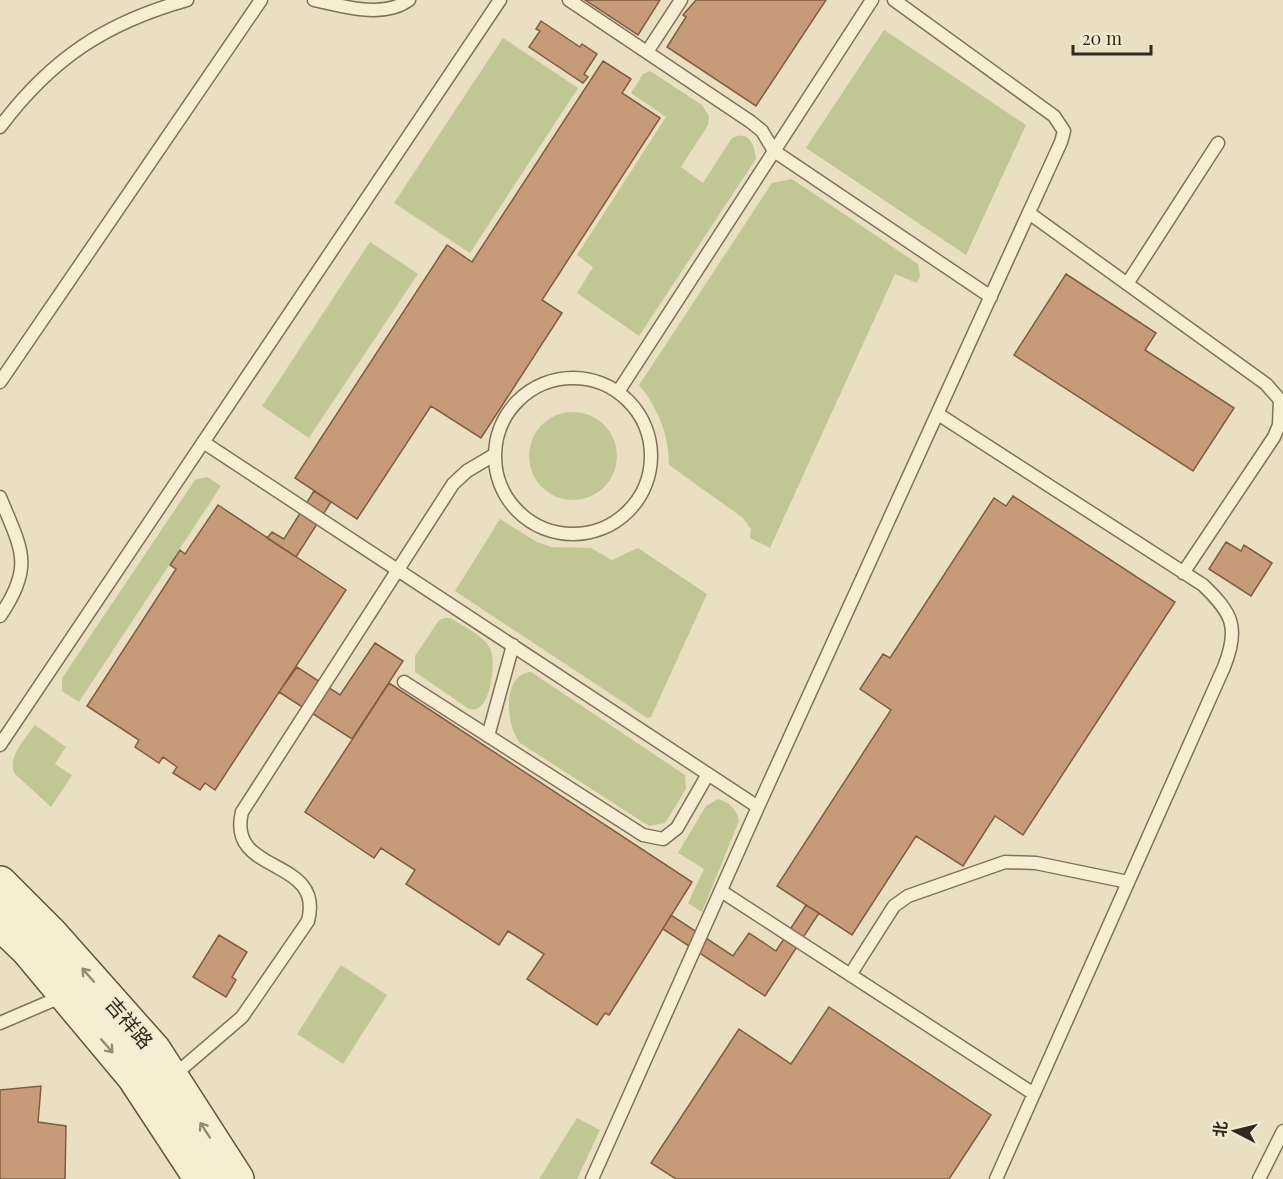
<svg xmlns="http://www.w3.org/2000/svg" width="1283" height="1179" font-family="'Playfair Display','Noto Sans SC',serif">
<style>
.green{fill:#c0c795}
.building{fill:#c69b79;stroke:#805c41;stroke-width:1.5}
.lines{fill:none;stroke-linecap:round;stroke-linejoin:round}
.service-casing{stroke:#82715a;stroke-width:15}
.secondary-casing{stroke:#64523d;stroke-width:36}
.service{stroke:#f6edd3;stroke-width:12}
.secondary{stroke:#f6edd3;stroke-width:33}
.oneway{stroke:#948a78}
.labels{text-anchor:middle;stroke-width:4.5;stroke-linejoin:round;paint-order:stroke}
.street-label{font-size:20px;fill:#33281d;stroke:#f2e9d0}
</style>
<rect width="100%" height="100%" fill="#eadfc1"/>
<path class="green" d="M884,30L1026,125L966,255L806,148Z
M503,38L578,88L470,253L394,203Z
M650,71L702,105L709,116L708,125L681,167L703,183L732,138C748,129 755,145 756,159L639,336L577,293L593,267L577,255L666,117L631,93L643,74Z
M792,179L918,264L920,276L917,283L895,274L770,548L750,538L751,529L743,518L669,465C669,435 658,408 639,385L772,183Z
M370,242L418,274L309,438L262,406Z
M529 456a44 44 0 1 1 88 0a44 44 0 1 1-88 0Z
M207,477L221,486L79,702L62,691V678L195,480Z
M500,519L535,541L551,547L591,548L612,560L638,548L707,594L651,717L647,718L455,591Z
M445,618H451C462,626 487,637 491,651C496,665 490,716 469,709L415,672V656L439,620Z
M531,672L685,775L686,789L665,823L649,826L520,743C506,727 501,674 531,672Z
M35,725L66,747L55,764L72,775L51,807L14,773C8,755 25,739 35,725Z
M718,799C730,803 736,808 739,821L702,912L688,903L704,869L678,853L706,806Z
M341,965L387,995L343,1064L297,1034Z
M577,1118L600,1130L577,1179H539Z"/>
<path class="building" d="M585,0H660L638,35Z
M696,0H826L756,106L667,47L686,17L683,15Z
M541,21L580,47L582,44L597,54L584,74L588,77L583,83L529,47L540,31L536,29Z
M603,61L631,79L622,93L660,118L542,300L562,313L481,438L431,406L357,519L295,478L447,245L472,262Z
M1066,274L1156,333L1145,350L1234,408L1193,471L1014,355Z
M314,491L331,502L296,557L267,538L272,532L284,539Z
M1013,496L1175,602L1023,835L995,816L963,866L916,836L852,935L777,886L891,710L860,689L883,654L890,658L994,498L1006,506Z
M218,505L346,590L215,790L205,783L200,790L173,773L177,767L163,757L159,763L135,747L139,740L87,706L176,569L170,565L180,550L185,554Z
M1226,542L1241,551L1244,545L1272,563L1251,596L1209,569Z
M375,643L403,661L352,739L279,692L297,667L340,695Z
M389,683L692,882L618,1001L609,1015L605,1013L597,1025L527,979L544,954L508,931L499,945L406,884L415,870L381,848L374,858L305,812Z
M806,905L819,913L765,996L663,929L671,915L733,956L749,933L776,951Z
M219,935L247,952L232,977L236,980L226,997L193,977Z
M829,1007L991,1115L949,1179H676L651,1163L739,1029L791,1064Z
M41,1086L38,1122L66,1126L65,1179H0V1090Z"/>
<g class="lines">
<defs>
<path id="service" d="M314,0C342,6 383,19 409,0
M569,0L751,122L762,131L774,151L991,297
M647,52L681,0
M0,127C51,59 105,23 187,0
M1029,213L1266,384L1280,400L1279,425L1274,437L1183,573
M1127,284L1218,143
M495 456a78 78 0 1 1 156 0a78 78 0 1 1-156 0Z
M0,382L261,0
M618,392L872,0
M938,414L1203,585C1232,613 1240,627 1224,667L996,1179
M203,442L758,807
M0,497C21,549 35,565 0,616
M404,682L643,835L663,839L677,828L708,774
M488,736L513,645
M0,745L500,0
M721,891L1034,1094
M850,975L894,906L908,896L1005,862L1036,863L1128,882
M0,1023L63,996
M172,1077L242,1017L308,921C325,856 226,876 242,812L453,484L467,471L494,455
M592,1179L758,807L1061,142L1064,131L1054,116L894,0
M1259,1179L1283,1131"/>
<path id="secondary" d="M0,883L51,934L154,1050L237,1179
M0,923L27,949L134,1077L201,1179"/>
</defs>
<use href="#service" class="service-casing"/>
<use href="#secondary" class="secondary-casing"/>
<use href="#service" class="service"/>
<use href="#secondary" class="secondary"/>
</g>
<defs><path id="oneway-shaft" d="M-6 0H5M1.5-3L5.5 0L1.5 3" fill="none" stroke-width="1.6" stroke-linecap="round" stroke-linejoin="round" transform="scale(1.5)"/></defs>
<g class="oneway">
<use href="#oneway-shaft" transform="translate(88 975) rotate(-131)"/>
<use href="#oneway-shaft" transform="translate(107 1046) rotate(49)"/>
<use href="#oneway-shaft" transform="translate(205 1130) rotate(-123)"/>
</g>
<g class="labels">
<g class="street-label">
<text transform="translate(129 1023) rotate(49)" y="7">吉祥路</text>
</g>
</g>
<g transform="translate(1235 1131) rotate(277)" stroke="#f2e9d0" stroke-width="4.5" paint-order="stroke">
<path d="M0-4.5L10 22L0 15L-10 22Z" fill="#33281d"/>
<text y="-9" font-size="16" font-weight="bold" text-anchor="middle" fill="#33281d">北</text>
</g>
<path d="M1073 45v9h78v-9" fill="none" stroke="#33281d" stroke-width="3"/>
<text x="1082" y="45" font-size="18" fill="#33281d" stroke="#f2e9d0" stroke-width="4.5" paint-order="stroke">20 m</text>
</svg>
